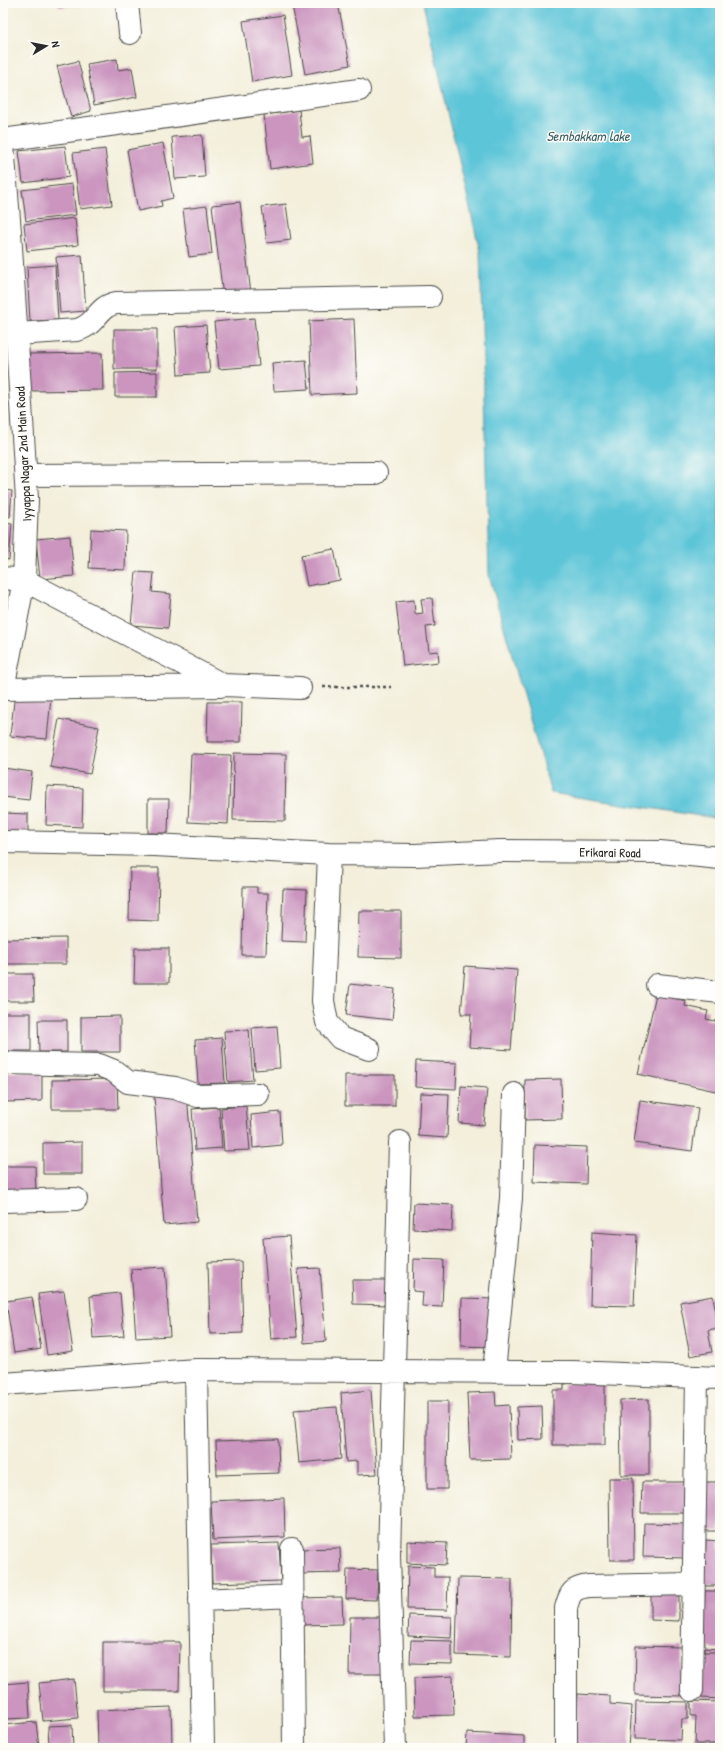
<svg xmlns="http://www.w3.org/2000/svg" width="723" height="1751" font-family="'Patrick Hand',sans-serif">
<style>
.water{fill:#5dc5d8;stroke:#447882}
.building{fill:#cb95bf}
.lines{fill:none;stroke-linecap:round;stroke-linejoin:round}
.minor-casing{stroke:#494845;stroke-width:24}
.path{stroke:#494845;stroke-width:2.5;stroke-dasharray:3 3;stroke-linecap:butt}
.minor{stroke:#fff;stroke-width:22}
.labels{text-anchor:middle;stroke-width:3;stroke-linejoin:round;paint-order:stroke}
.street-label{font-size:13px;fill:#2b2b2b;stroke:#fdfcf7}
.water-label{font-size:14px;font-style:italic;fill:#3c6168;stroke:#fdfcf7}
</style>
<rect width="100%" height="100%" fill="#fdfcf7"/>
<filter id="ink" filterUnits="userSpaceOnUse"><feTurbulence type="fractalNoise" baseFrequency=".025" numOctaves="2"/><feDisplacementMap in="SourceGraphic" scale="8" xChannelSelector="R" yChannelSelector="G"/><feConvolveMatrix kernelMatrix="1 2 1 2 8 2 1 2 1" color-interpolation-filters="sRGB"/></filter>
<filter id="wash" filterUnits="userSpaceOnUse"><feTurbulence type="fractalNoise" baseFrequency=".012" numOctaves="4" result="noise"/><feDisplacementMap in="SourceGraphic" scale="16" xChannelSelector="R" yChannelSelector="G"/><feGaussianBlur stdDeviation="0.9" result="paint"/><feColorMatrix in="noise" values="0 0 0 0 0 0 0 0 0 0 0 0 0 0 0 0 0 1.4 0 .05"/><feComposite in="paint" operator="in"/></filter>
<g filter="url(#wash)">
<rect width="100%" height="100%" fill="#f3efdb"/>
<path class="water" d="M423,3H720V819L551,793L489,575L480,252Z"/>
<g id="blocks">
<path class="building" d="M58,3H93V4L59,7Z
M303,3H338L350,65L305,74L292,5Z
M283,15L292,75L252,82L243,21Z
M117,59L118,70L132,68L137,97L94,105L87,64Z
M78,61L91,111L71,117L57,66Z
M299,110L302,137L310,136L313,163L270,169L264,115Z
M202,135L205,177L175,179L172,137Z
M163,143L173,198L161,201L162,206L138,211L127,150Z
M65,146L69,177L23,183L19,151Z
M105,149L112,205L80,209L73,153Z
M72,184L76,215L26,221L22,190Z
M240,202L251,294L223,297L212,205Z
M286,204L291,240L267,243L262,207Z
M207,206L212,254L189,257L183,209Z
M75,218L78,245L27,251L24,224Z
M82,255L86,311L60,313L56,257Z
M55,265L58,320L30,321L27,267Z
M254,318L259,366L219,369L214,322Z
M354,319L357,393L312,395L309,321Z
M206,325L210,373L178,375L175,327Z
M114,329H157V369H114Z
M102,353L103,390L27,391V354Z
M306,360L309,389L274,391L272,363Z
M157,372V397H115V373Z
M3,490L12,491L10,517L3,516Z
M3,523L12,524L9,560L3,559Z
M91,529L126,531L125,570L89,568Z
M70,536L74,576L40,579L36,539Z
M334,549L340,580L307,586L301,555Z
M136,572L154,573L152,592L171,594L168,628L131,625Z
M432,598L435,626L426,627L429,652L438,651L439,662L403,666L396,602L414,600L415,614L423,613L421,599Z
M15,693L51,697L47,739L10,736Z
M208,702H242L241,742H207Z
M59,719L99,727L90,774L50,767Z
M234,753L286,754L285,821L233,820Z
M191,754L231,755L228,824L188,822Z
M3,768L32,772L29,800L3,797Z
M47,786L83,788L82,827L46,825Z
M148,799H169L168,833H148Z
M3,813L28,814V840L3,839Z
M130,868H159L158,921L129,920Z
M243,887H257V893H268L266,955H242Z
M283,889L307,890L305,942L281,941Z
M359,911H401V958L358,957Z
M66,938V964H3V939Z
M135,948H169V983H134Z
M465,966L517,970L511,1050L469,1047L471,1014H461Z
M3,974H33L34,1001H3Z
M350,984L395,989L392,1020L346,1015Z
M656,994L686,1001L685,1006L708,1011L706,1019L720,1022V1092L638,1074Z
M3,1013H31V1051H3Z
M120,1016V1052H81V1017Z
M38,1020H67V1052H39Z
M277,1026L280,1068L255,1070L252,1028Z
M249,1030L253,1080L228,1082L224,1031Z
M222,1038L225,1083L198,1084L195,1040Z
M416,1061L457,1063L456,1089L415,1087Z
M3,1072H42V1101L3,1102Z
M345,1075H395V1106H345Z
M117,1079L118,1109H52V1080Z
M561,1079L562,1119L525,1120V1080Z
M461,1086L487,1088L484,1125L459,1123Z
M187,1093L197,1222L164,1225L154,1096Z
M420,1093L449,1094L447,1138L418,1136Z
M640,1100L698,1108L692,1151L634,1143Z
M246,1106L250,1150L224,1151L221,1108Z
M219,1107L222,1148L195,1150L192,1109Z
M280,1112L282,1145L253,1148L251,1115Z
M82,1142V1174H43V1143Z
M535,1145L587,1147L586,1184L534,1182Z
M3,1166H35L36,1193L3,1194Z
M414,1203L453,1205L452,1231L413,1229Z
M592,1232L637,1235L634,1306L590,1305Z
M289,1236L297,1337L271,1339L263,1238Z
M414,1259L444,1260L442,1307L422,1306L423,1292L413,1291Z
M241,1261L243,1333L210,1334L208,1262Z
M165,1267L170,1336L136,1338L131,1269Z
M320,1268L326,1341L304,1343L298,1269Z
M352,1280H389V1305L353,1304Z
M64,1291L73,1351L47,1355L38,1294Z
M120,1293L124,1336L93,1338L90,1296Z
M713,1296L718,1328L708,1330L712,1352L690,1356L680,1302Z
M32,1297L41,1349L14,1353L6,1301Z
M462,1298L495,1299L493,1347L461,1346Z
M605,1380V1445H553V1390H564V1384Z
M371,1390L377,1474L357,1475V1461L346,1462L341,1393Z
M495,1392L496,1406L509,1405L511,1459L470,1460L467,1393Z
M649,1399V1475H621L620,1400Z
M427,1401H448L447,1489H427Z
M542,1406L543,1439L518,1440L517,1407Z
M337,1407L341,1459L299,1463L294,1410Z
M278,1439L279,1473L217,1475L216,1441Z
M609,1478H633L634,1560H610Z
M642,1482H687L686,1513H641Z
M706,1482H720V1531H705Z
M284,1498L285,1537L213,1540L211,1501Z
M644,1523L687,1524V1558L643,1557Z
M706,1540L720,1541V1586H704Z
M407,1541L447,1543L446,1565L407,1563Z
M279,1543L281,1581L212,1583L211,1545Z
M340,1548L341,1573L300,1574L299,1549Z
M408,1566L434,1567V1577H448L447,1610L407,1609Z
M347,1569L378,1570L377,1600L346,1599Z
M458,1578L512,1579L511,1657L456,1655Z
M651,1587H679V1621L651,1620Z
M705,1591H720V1649L703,1648Z
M342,1597L343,1624L299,1625L298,1598Z
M409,1615L452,1617L451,1638L408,1636Z
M350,1617H388V1674H349Z
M411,1640L452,1641V1664L410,1663Z
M103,1642H180L179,1691H103Z
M636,1646L682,1647L681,1696L635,1695Z
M703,1652H720V1699L701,1698Z
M453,1676L454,1715L415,1716L414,1678Z
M74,1679L78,1718L43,1721L39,1683Z
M28,1682L30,1718L3,1719V1684Z
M578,1694L610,1696V1704L632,1706L629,1748L575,1744Z
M636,1701L688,1702V1719H682L681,1740L635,1739Z
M691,1701L720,1702V1744H695L696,1716H691Z
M171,1707L172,1745L98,1748L97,1710Z
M36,1722L39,1748H3V1725Z
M72,1725L73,1748H49L48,1726Z
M467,1733L524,1736V1748H466Z"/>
</g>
</g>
<g filter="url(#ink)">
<use href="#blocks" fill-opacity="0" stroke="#494845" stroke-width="1"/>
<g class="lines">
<defs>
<path id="minor" d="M127,3L130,33
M3,140L359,90
M3,145L10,232L27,499L24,580L3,689
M17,334L77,330C98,324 96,307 116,303L430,297
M26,475L376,473
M3,578L24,580L223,685L300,688
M3,689L220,686
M3,842L154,845L329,854L415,855L500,851L660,852L720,858
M329,854L323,1001L327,1022L340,1038L369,1049
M657,985L720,992
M3,1063L99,1065L114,1071L128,1082L175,1088L198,1096L258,1094
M3,1201L76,1199
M196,1370L203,1748
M494,1372L511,1198L514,1094
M3,1384L196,1370L573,1372L720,1378
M292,1549L294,1748
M200,1600L293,1596
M692,1690L697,1377
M395,1748L389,1556L400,1142
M566,1748V1608C570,1592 573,1588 589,1586L693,1584"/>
</defs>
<use href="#minor" class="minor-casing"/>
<path class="path" d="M323,687H391"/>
<use href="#minor" class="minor"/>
</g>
</g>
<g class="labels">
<g class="street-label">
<text transform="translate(23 454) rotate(-93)" y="5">Iyyappa Nagar 2nd Main Road</text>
<text transform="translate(610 852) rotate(1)" y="5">Erikarai Road</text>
</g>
<g class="water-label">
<text x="588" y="141">Sembakkam lake</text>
</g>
</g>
<rect width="723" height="1751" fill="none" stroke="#fdfcf7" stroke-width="16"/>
<g transform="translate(46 46) rotate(80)" stroke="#fdfcf7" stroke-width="3" paint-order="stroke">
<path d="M0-3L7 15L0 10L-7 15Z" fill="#2b2b2b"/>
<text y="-6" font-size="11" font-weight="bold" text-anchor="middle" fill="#2b2b2b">N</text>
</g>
</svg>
